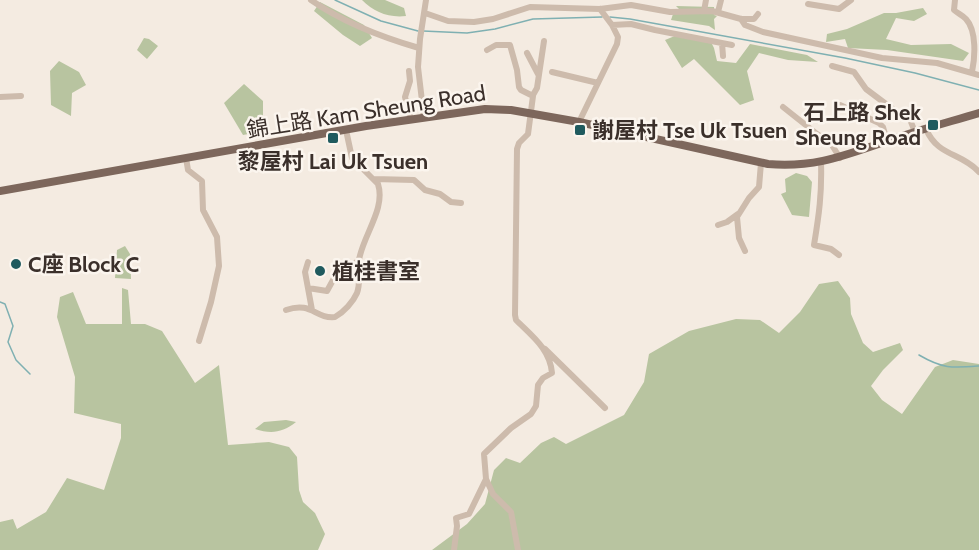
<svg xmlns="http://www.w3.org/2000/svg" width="979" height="550" font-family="Cabin,'Noto Sans TC',sans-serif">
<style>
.green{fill:#b8c4a0}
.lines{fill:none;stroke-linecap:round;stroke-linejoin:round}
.stream{stroke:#7fb0b2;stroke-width:1.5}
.minor{stroke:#cdbbac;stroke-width:6}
.major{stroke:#7d675c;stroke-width:8}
.poi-dot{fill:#1f5a5e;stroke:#fbf5ee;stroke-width:2}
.labels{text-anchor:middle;stroke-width:5;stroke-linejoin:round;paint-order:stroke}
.street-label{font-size:22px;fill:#3b302b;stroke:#fbf5ee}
.poi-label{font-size:22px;font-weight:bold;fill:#3b302b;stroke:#fbf5ee;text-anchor:start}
</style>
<rect width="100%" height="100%" fill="#f4ebe1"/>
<path class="green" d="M362,0H385L404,8L406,16C388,18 374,12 362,0Z
M320,2L364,25L372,38L360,46L343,35L314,11Z
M676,6L714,7V15L717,16L714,19L715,30L709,26L671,20L673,14H684Z
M923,8L927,14L914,21L896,18L886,39L911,45L951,44L969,53L963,61L887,50L848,48L845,39L826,42L827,34L847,29L884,13H896Z
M682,33L709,38L714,48L717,61L736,63L750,44L807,55L818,62L788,60L759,53L747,71L754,100L740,105L694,59L682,68L665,40Z
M144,38L149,39L158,46L147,59L137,50Z
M59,61L79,72L86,85L72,93L71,116L51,105L50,71Z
M244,84L263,101V131L243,135L224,103Z
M796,173L807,176L812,182L809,217L792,215L781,194L786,192L785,179Z
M125,246L130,254L131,279L115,278L117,250Z
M838,281L850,298L851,314L863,343L873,352L900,343L903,350L883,370L871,386L882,400L902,414L935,367L953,360L979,364V550H432L467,524L485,504L494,470L506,458L520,463L541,443L554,437L566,444L624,415L644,382L649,354L689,331L736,319L760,320L779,333L800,312L819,284Z
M122,288L128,290L131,324H145L162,331L195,383L219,365L228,445L269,442L289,447L297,457L299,490L303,502L315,513L325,534L318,550H0V522L13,519L17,529L46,512L67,478L104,490L121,438V424L74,413L75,377L57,317L60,297L73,292L86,324H122Z
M286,420L296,422C282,433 271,434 255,429L264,422Z"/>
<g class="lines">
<path class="stream" d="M335,0L381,21L418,31
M610,17L630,19L845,58L915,73L979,90
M423,31L467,33L495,29L533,19L602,17
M0,302L5,304L13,326L8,342L16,360L30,374
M919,355C943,369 952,368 979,366"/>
<path class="minor" d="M311,0C344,23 381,37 419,48
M955,0L954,10C957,13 962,15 966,19C977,31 975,58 972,72
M808,4L839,9L851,0
M600,9L612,25L631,24L655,30L732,45
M704,11L706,0
M718,12L721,0
M425,13L448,21L474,22L493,19L530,7L600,9L631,5L670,12L712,11L741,19H754L758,14
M741,19L745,25L763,32L882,58L937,63L979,75
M722,43L723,56
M527,53L538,74
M832,66L854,72L866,89L898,113L909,117L915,132
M409,71L410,81L405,97L411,120
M552,72L598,83
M533,95L537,88L544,41
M0,97L21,96
M840,105L879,123L883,127L887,141
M783,107L817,134L830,142L840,158
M424,118L418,67L420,39L426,0
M579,122L617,44L618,37L612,25
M926,129C938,157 961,152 979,172
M186,158L188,170L202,181L203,210L217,237L219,266L211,302L199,341
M821,162C822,193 819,215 814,245L831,249L839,255
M374,179L414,180L425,190L440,194L451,202L461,203
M718,225L727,222L738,214
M745,251L739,238L737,217L749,198L759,187L761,163
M308,262L305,272L312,310
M308,288L327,291L338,271L359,261
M286,310C312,301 315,319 335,317C344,312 353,302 357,293C361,282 358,271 359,260C363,235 386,209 378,184L352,158L346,130
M545,349L605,408
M486,479L493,494L511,512L518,550
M454,550L457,526L456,518L469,514L486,479L484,454L511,428L531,414L536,406L538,385L543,378L552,373C550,349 532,336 516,320L515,315L517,149L519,143L528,134L533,96L521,90L519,87L517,70L510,45H496L487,50"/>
<path class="major" d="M0,191L366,126L485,109L511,110L579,122L768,164C816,168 845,155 890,140C919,130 949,122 979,113"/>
</g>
<g class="poi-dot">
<rect x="927" y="119" width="12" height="12" rx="3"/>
<rect x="574" y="124" width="12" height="12" rx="3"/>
<rect x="327" y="132" width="12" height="12" rx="3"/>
<circle cx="16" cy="264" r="6"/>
<circle cx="320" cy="271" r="6"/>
</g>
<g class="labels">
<g class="street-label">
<text transform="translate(366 111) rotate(-9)" y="8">錦上路 Kam Sheung Road</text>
</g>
<g class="poi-label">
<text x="921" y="120" text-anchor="end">石上路 Shek<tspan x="921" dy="25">Sheung Road</tspan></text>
<text x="592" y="138">謝屋村 Tse Uk Tsuen</text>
<text x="333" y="169" text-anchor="middle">黎屋村 Lai Uk Tsuen</text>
<text x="28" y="272">C座 Block C</text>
<text x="332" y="279">植桂書室</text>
</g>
</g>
</svg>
